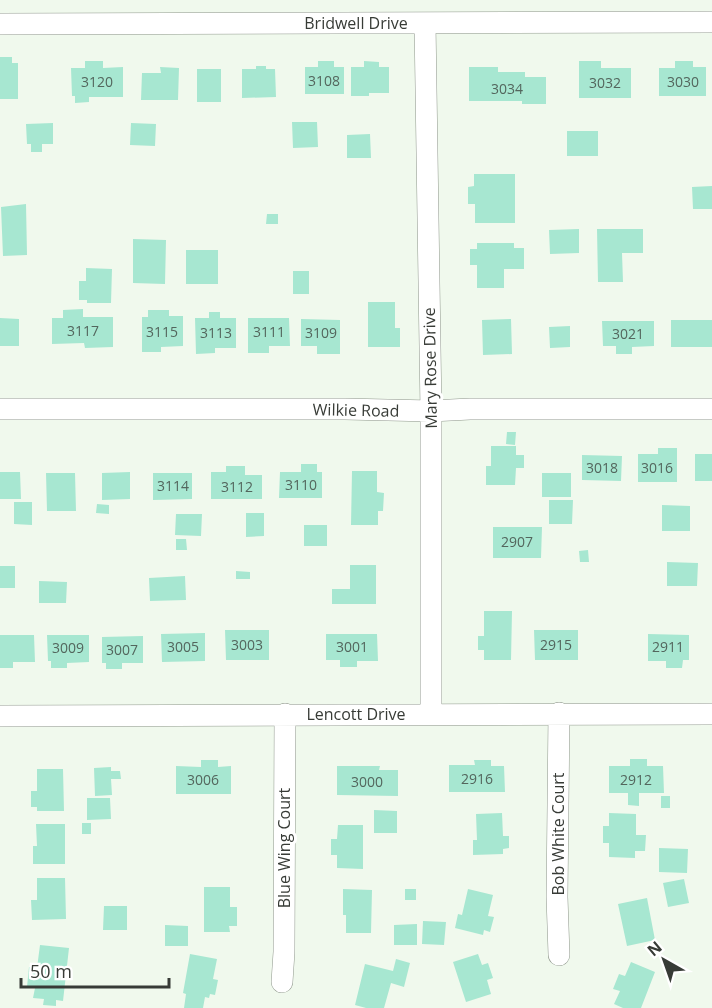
<svg xmlns="http://www.w3.org/2000/svg" width="712" height="1008" font-family="'Open Sans',sans-serif">
<style>
.building{fill:#a7e7d1}
.lines{fill:none;stroke-linecap:round;stroke-linejoin:round}
.minor-casing{stroke:#8f978c;stroke-width:22}
.minor{stroke:#fff;stroke-width:21}
.labels{text-anchor:middle;stroke-width:6;stroke-linejoin:round;paint-order:stroke}
.number-label{font-size:14px;fill:#53665d}
.street-label{font-size:16px;fill:#373b36;stroke:#fff}
</style>
<rect width="100%" height="100%" fill="#f0f9ed"/>
<path class="building" d="M0,57H12V63H18V99H0Z
M85,61H103V68L123,67V97H89V102L75,103V96H72L71,68H85Z
M318,61H334V67H344V94H305V67H318Z
M364,61L379,62V67H389V93H369V96H351V67H364Z
M579,61H601V68H631V98H579Z
M675,61H693V67H706V96H659V68H675Z
M256,66H266V69H275L276,97L242,98V69H256Z
M160,67L179,68L178,100H141L142,73H161Z
M469,67H498V72H525V77H546V104H522V101H469Z
M197,69H221V102H197Z
M292,122H317L318,147L293,148Z
M53,123V144H42V152H31V144H27L26,124Z
M131,123L156,124L155,146L130,145Z
M567,131H598V156H567Z
M370,134L371,158H347V135Z
M474,174H515V223H475V204H468V187L474,186Z
M712,186V209H693L692,187Z
M26,204L27,255L3,256L1,207Z
M267,214H278V224H266Z
M579,229V253L550,254L549,230Z
M597,229H643V253H622L623,282H598Z
M133,239L166,240L165,284L133,283Z
M477,243H514V248H524V269H504V288H477V265H470V249H477Z
M186,250H218V284H186Z
M86,268L112,269L111,303H87V300H79V281H86Z
M293,271H309V294H293Z
M368,302H395V328H400V347H368Z
M83,309V317H113V347L85,348L84,343L52,344V318H63V310Z
M148,310H169V316H183V346L161,347V352H142V317H148Z
M209,312H220V318H236V348H215V353L196,354L195,318H209Z
M0,318L19,319V346H0Z
M248,318H289L290,346H269V353H248Z
M301,319L340,320V354H317V346H301Z
M511,319L512,354L483,355L482,320Z
M671,320H712V347H671Z
M602,321H654V346L632,347V354H616V346H603Z
M570,326V347L550,348L549,327Z
M507,432H516L515,445L506,444Z
M491,446H516V455H524V468H516L515,485H486V466H491Z
M658,448H677V482H638V454H658Z
M695,454H712V481H695Z
M582,455L622,456L621,481L582,480Z
M301,464H317V472H322V498H279L280,472H301Z
M226,466H245V475H262V499H211V472H226Z
M352,471H377V492L384,493L383,511H378V525H351Z
M0,472H20L21,499H0Z
M130,472V499L102,500V473Z
M46,473H75L76,511H47Z
M153,473H192V499L153,500Z
M542,473H571V497H542Z
M549,500H573L572,524H549Z
M14,502H32V525L14,524Z
M97,504L109,505V514L96,513Z
M662,505L690,506V531H662Z
M246,513H264V536L246,537Z
M176,514H202L201,536L175,535Z
M304,525H327V546H304Z
M493,527H542L541,558H493Z
M176,539H186L187,550H176Z
M588,550L589,562H580L579,551Z
M667,562L698,563L697,586H667Z
M350,565H376V604H332V589H350Z
M0,566H15V588H0Z
M236,571L250,572V579H236Z
M185,576L186,600L150,601L149,578Z
M39,581L67,582L66,603H39Z
M484,611H512L511,660H484V650H478V636H484Z
M225,630H269V660H226Z
M534,630H578V660H535Z
M205,633V661L162,662L161,634Z
M326,634H377L378,661H357V667H340V660H326Z
M648,634L689,635V660H683L682,668H666V661H648Z
M0,635H34L35,662H13V668H0Z
M47,635H89V662L67,663V668H51V661H48Z
M143,636V663H122V669H106V663H102V637Z
M630,759H647V766H663L664,793H639V806L628,805V793H609V766H630Z
M201,760H218V767L231,766V794H176V766L201,767Z
M474,760H491V766H504L505,792H449V765H475Z
M337,766H380L379,770H398V796L337,795Z
M111,767V771H120L121,779H111L112,795L95,796L94,768Z
M37,769H63L64,811H37V807H31V791H37Z
M661,796H670V808H661Z
M87,798H110L111,819L87,820Z
M374,810L397,811V833H374Z
M502,813L503,836H509V848L503,849V854L473,855V840H477L476,814Z
M609,813L636,814V835H646L645,851H635V858L609,857V843H603V826H609Z
M82,823H91V834H82Z
M36,824H65V864H33V846H37Z
M338,825H363V869L337,868V855H331V839H337Z
M659,848L688,849L687,873L659,872Z
M37,878H65L66,919L32,920L31,900H37Z
M684,879L689,903L668,907L663,883Z
M204,887H230V907H237V926H229L230,932H204Z
M343,889L372,890L371,933H346V915H343Z
M405,889H416V900H405Z
M468,889L493,895L488,916L494,917L490,932L484,930L483,935L455,928L458,914L462,915Z
M647,898L655,940L627,946L618,904Z
M104,906H127V930H103Z
M423,921L446,922L444,945L422,944Z
M417,924V945H394V925Z
M165,925L188,926V946H165Z
M40,945L69,948L63,1001L56,1000V1006L43,1005L44,999L33,998L35,988L27,987L29,967L37,968Z
M190,954L217,959L213,979L218,980L215,995L210,994L209,998L205,997L203,1008H184L186,994L183,993Z
M478,954L482,965L488,963L493,978L487,980L491,994L466,1002L453,962Z
M396,959L410,963L404,987L391,983L384,1008H366L355,1005L365,964L393,971Z
M631,962L655,972L641,1008H623L614,1004L620,991L613,989L619,974L625,976Z"/>
<g class="lines">
<defs>
<path id="minor" d="M425,23L431,411V713
M0,24L712,22
M0,409H345L431,411L470,409H712
M0,716L712,714
M559,955L557,897L559,713
M282,982L284,952L285,714"/>
</defs>
<use href="#minor" class="minor-casing"/>
<use href="#minor" class="minor"/>
</g>
<g class="labels">
<g class="number-label">
<text x="324" y="86">3108</text>
<text x="97" y="87">3120</text>
<text x="683" y="87">3030</text>
<text x="605" y="88">3032</text>
<text x="507" y="94">3034</text>
<text x="83" y="336">3117</text>
<text x="162" y="337">3115</text>
<text x="269" y="337">3111</text>
<text x="216" y="338">3113</text>
<text x="321" y="338">3109</text>
<text x="628" y="339">3021</text>
<text x="602" y="473">3018</text>
<text x="657" y="473">3016</text>
<text x="301" y="490">3110</text>
<text x="173" y="491">3114</text>
<text x="237" y="492">3112</text>
<text x="517" y="547">2907</text>
<text x="247" y="650">3003</text>
<text x="556" y="650">2915</text>
<text x="183" y="652">3005</text>
<text x="352" y="652">3001</text>
<text x="668" y="652">2911</text>
<text x="68" y="653">3009</text>
<text x="122" y="655">3007</text>
<text x="477" y="784">2916</text>
<text x="203" y="785">3006</text>
<text x="636" y="785">2912</text>
<text x="367" y="787">3000</text>
</g>
<g class="street-label">
<text x="356" y="29">Bridwell Drive</text>
<text transform="translate(430 368) rotate(-91)" y="6">Mary Rose Drive</text>
<text transform="translate(356 410) rotate(1)" y="6">Wilkie Road</text>
<text x="356" y="720">Lencott Drive</text>
<text transform="translate(558 834) rotate(-90)" y="6">Bob White Court</text>
<text transform="translate(284 848) rotate(-90)" y="6">Blue Wing Court</text>
</g>
</g>
<g transform="translate(664 960) rotate(320)" stroke="#ffffff" stroke-width="4.5" paint-order="stroke">
<path d="M0-4.5L10 22L0 15L-10 22Z" fill="#373b36"/>
<text y="-9" font-size="16" font-weight="bold" text-anchor="middle" fill="#373b36">N</text>
</g>
<path d="M21 978v9h148v-9" fill="none" stroke="#373b36" stroke-width="3"/>
<text x="30" y="978" font-size="18" fill="#373b36" stroke="#ffffff" stroke-width="4.5" paint-order="stroke">50 m</text>
</svg>
